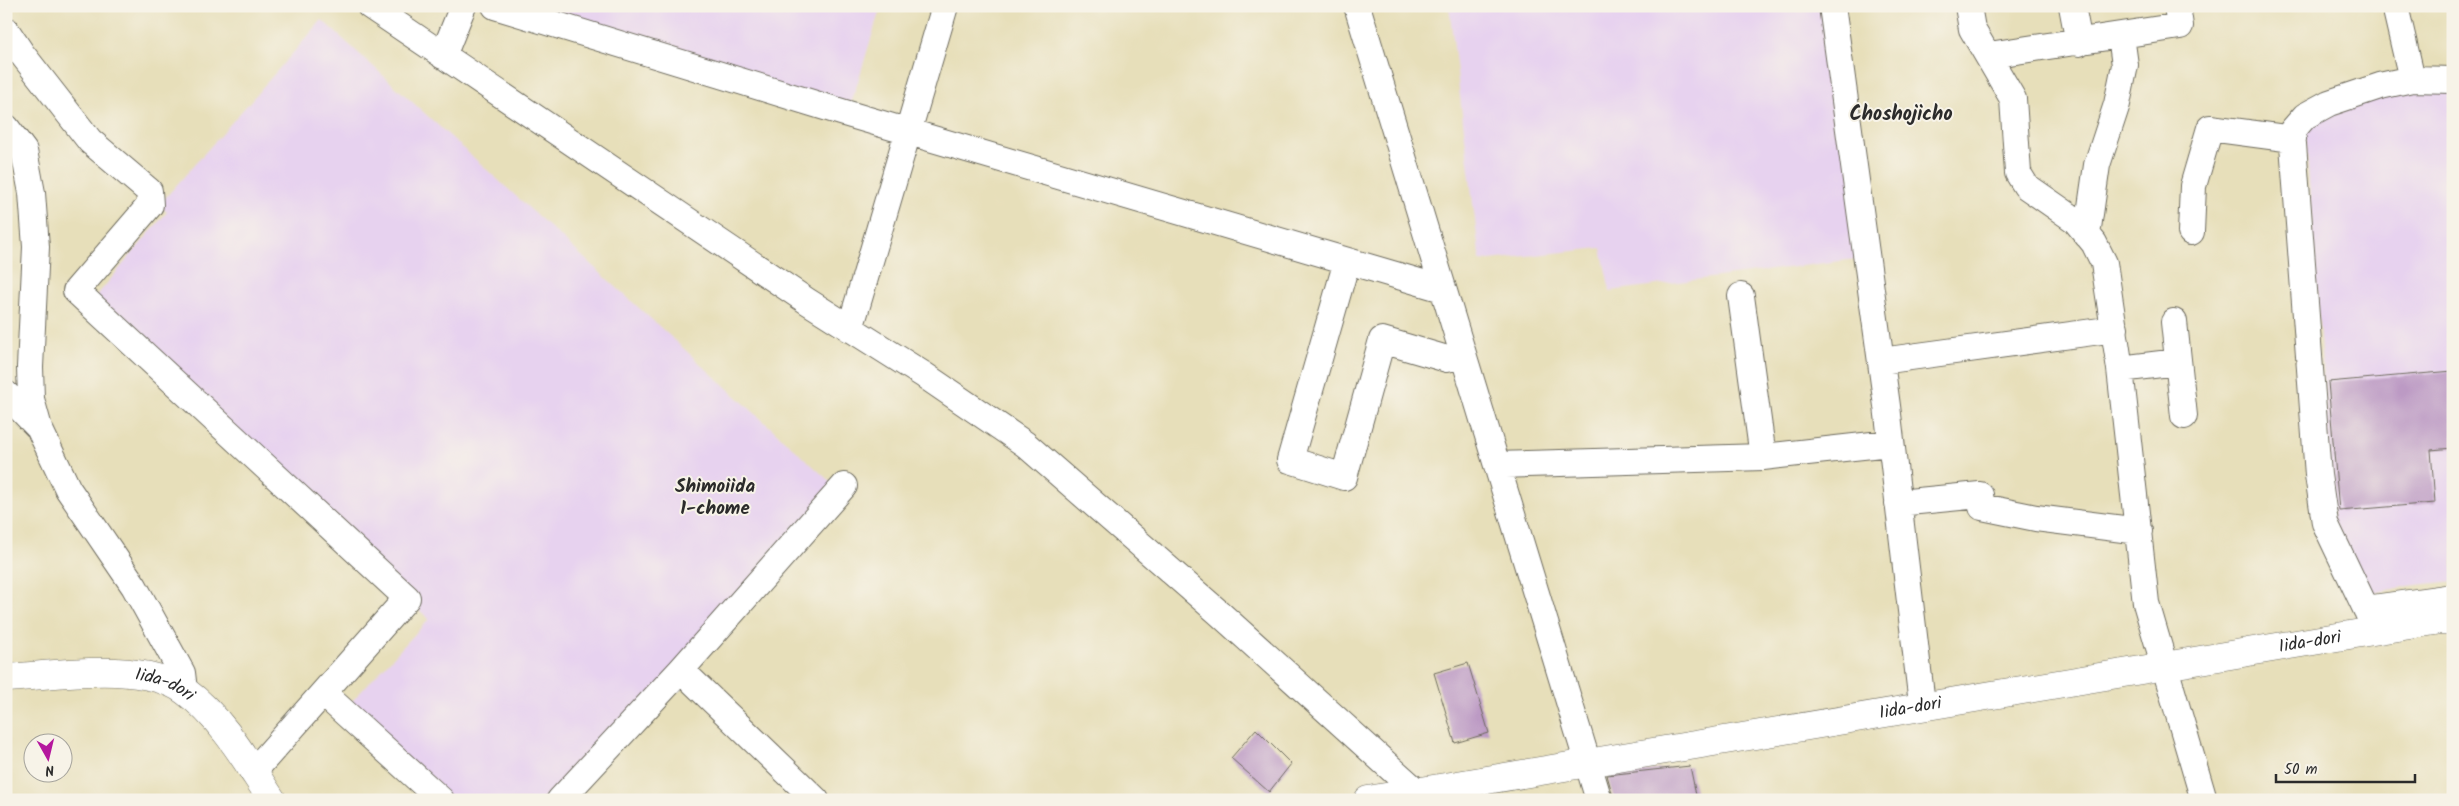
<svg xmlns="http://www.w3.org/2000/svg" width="2459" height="806" font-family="Kalam,sans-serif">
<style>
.built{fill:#e7d2ef}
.building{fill:#bc9ac4}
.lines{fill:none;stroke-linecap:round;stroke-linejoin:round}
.minor-casing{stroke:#6d6a5d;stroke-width:28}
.major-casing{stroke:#6d6a5d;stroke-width:29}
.minor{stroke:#fff;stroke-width:26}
.major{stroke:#fff;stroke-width:28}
.labels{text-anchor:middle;stroke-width:4;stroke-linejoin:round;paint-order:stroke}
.street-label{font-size:18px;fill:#2b2b2b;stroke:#f7f3e8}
.neighbourhood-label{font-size:19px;font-weight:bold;fill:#2b2b2b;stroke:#f7f3e8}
.quarter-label{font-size:20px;font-weight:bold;fill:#2b2b2b;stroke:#f7f3e8}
</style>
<rect width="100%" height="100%" fill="#f7f3e8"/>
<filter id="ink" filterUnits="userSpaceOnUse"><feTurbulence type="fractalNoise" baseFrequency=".02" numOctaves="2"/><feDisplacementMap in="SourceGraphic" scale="10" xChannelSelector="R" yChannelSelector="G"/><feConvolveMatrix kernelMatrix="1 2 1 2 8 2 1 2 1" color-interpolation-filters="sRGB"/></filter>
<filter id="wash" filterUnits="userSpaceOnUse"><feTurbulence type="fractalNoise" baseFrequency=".0096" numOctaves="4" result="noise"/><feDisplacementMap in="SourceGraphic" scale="20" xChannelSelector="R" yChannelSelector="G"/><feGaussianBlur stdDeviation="1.12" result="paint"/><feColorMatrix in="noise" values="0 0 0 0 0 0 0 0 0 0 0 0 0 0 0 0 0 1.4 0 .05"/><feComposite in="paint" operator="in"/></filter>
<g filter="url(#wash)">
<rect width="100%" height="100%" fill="#e7dfba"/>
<path class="built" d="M495,6H881L848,114Z
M1449,6H1827L1863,258L1610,291L1601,248L1480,261Z
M322,20L847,497L555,800H439L340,714L429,619L95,311L94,299L167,212L159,205Z
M2453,86V581L2408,586L2369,594L2333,519L2305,126L2383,92Z"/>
<g id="blocks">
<path class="building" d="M2453,371V448L2431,450L2435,503L2339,511L2328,382Z
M1468,663L1489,733L1455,743L1434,673Z
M1256,729L1291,764L1269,792L1231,758Z
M1690,766L1697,800H1614L1607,775Z"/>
</g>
</g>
<g filter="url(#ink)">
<use href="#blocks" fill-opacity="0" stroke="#6d6a5d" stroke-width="1"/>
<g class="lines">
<defs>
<path id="minor" d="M370,6L807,301L924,375L1025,444L1218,612L1426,800
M495,6L848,114L1443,289
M1357,6L1599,800
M1832,6L1887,406L1922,704
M1968,6L1972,29L2013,99L2018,173L2026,186L2075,220L2094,243L2104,263L2120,369L2146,603L2204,800
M2072,6L2079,43
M2395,6L2412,79
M6,30L22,54L90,141L149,191L150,205L76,291L407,598L253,772
M1989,55L2180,26L2177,6
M443,56L463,6
M6,127L24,151L32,193L36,247L30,367L31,399L39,428L68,489L134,586L182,673L184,690
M2191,232L2193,186L2210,128L2293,139
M2087,235L2097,165L2117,104L2125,65L2121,36
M1347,261L1290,460L1344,477L1382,340L1447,359L1463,355
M1741,296L1763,457
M2174,322L2184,416
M850,329L945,6
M1881,361L2115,329
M2120,369L2178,362
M6,394L37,426
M1497,465L1763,457L1890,443
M1898,503L1980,495L1982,507L2036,518L2139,531
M2366,609L2453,597
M2376,630L2325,523L2318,475L2292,131L2305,116L2329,103L2380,86L2412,79L2453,80
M681,670L816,800
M323,693L441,800
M560,800L681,670L844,486"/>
<g id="major">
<path id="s1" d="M6,678C56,675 143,660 185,691C222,718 247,762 272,800"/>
<path id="s2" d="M1368,800C1709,741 2050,683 2391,628L2441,620L2453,621"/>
</g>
</defs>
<use href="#minor" class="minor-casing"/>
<use href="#major" class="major-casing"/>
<use href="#minor" class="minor"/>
<use href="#major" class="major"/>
</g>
</g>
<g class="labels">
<g class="street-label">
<text dy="6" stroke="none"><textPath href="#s2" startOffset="955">Iida-dori</textPath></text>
<text dy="6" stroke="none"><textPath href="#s1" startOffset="161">Iida-dori</textPath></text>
<text dy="6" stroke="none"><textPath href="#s2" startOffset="550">Iida-dori</textPath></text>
</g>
<g class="neighbourhood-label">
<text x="715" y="492">Shimoiida<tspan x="715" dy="22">1-chome</tspan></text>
</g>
<g class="quarter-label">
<text x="1901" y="120">Choshojicho</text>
</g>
</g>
<rect width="2459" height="806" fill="none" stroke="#f7f3e8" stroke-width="25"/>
<g transform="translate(48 758) rotate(172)"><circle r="24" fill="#f7f3e8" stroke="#a5a39c"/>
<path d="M0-4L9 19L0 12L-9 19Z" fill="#b5179e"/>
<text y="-8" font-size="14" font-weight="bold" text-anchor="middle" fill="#2b2b2b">N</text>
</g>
<path d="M2276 774v8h139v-8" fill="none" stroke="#2b2b2b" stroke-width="2.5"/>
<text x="2284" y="774" font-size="15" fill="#2b2b2b" stroke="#f7f3e8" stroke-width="4" paint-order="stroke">50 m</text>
</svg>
